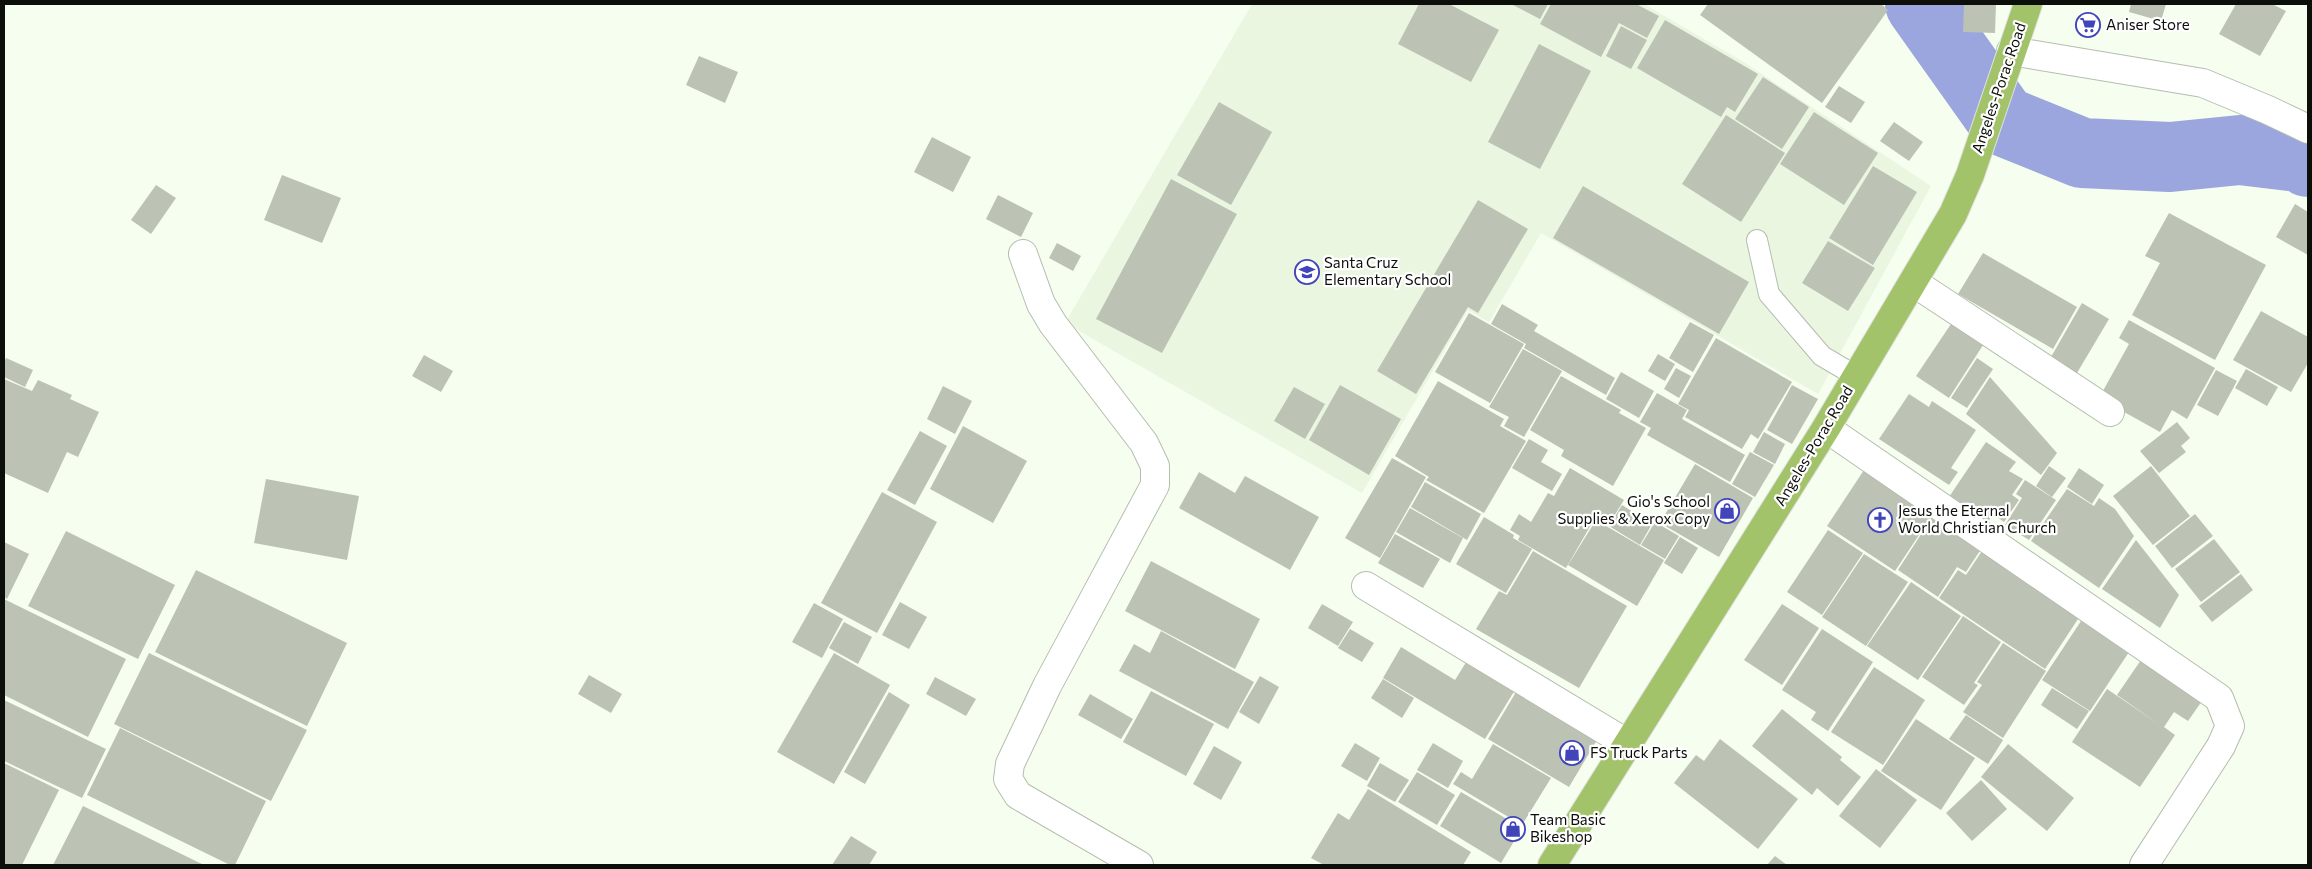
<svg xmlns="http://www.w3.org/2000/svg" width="2312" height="869" font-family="Commissioner,sans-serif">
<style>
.built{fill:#eaf6e0}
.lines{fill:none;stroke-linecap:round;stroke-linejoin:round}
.river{stroke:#9ba5de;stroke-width:70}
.building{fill:#bcc3b5}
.service-casing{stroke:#b5bdaf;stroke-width:22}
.minor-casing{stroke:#b5bdaf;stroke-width:30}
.primary-casing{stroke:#e2e2e2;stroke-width:30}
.service{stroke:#fff;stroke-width:20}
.minor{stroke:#fff;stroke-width:28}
.primary{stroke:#a3c36a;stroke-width:28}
.labels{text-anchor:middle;stroke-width:4.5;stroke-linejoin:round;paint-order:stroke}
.poi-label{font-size:15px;fill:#0c0e0a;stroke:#fff;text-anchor:start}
.street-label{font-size:15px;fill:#0c0e0a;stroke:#fff}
</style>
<rect width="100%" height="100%" fill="#f6feef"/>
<path class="built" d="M1252,4H1644L1742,61L1931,186L1818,394L1541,233L1489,322L1468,310L1362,493L1065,323Z"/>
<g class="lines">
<path class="river" d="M1920,4L2003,121L2082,153L2170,157L2240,150L2306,158L2308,162"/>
</g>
<path class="building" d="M1419,4H1449L1499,30L1471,82L1398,44Z
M1511,4H1548L1540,19Z
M1551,4H1636L1659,16L1647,38L1619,23L1601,57L1540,24Z
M1708,4H1881L1888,10L1822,103L1700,15Z
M1964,4H1996L1995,33L1963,32Z
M2131,4H2166L2161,21L2129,12Z
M2236,4H2272L2286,11L2260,56L2219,34Z
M1665,20L1758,74L1735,112L1727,107L1721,117L1637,68Z
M1621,26L1647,40L1631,69L1606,56Z
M1539,44L1591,71L1540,169L1488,142Z
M699,56L738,72L725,103L686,85Z
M1763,77L1809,107L1782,149L1735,119Z
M1839,86L1865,102L1851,123L1825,107Z
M1219,102L1272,132L1231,205L1177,175Z
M1814,112L1878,153L1844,205L1780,164Z
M1726,115L1785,153L1741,222L1682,184Z
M1894,122L1923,142L1909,161L1880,141Z
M932,137L971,157L953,192L914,172Z
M1873,166L1917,192L1873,265L1829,238Z
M282,175L341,198L322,243L264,220Z
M1171,179L1237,214L1162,353L1096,319Z
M156,185L176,198L151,234L131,220Z
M1583,186L1749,282L1719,334L1553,238Z
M998,195L1033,213L1021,237L986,219Z
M1478,200L1528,229L1478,313L1468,307L1416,394L1377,371Z
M2295,204L2308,212V255L2276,237Z
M2169,213L2266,265L2215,360L2132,315L2160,263L2145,256Z
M1828,241L1875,268L1848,311L1802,283Z
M1057,243L1081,256L1073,271L1049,258Z
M1983,253L2077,307L2053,349L1958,294Z
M2082,303L2109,319L2077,373L2051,357Z
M1502,304L1538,325L1534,331L1615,378L1606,395L1524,348L1526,344L1491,324Z
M2261,311L2308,337V363L2291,392L2233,360Z
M1469,313L1524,344L1490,403L1435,372Z
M2129,320L2215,368L2187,419L2172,410L2160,432L2099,398L2129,344L2119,338Z
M1953,321L1985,342L1949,398L1916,376Z
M1690,322L1714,335L1693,372L1669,358Z
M1716,338L1792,382L1758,439L1751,434L1742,449L1685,417L1689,410L1678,404Z
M1523,349L1562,371L1524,437L1504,426L1509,417L1489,407Z
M1658,354L1675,364L1665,381L1648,371Z
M424,355L453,371L441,392L412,376Z
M6,358L33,370L25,387L4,377V363Z
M1977,358L1993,369L1967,408L1951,398Z
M1676,368L1691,376L1679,398L1664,389Z
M2246,369L2278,387L2267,406L2235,388Z
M2216,370L2237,381L2218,416L2197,405Z
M1621,372L1654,391L1639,418L1606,399Z
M1561,376L1621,410L1619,413L1646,428L1613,486L1561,456L1564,450L1530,430Z
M1990,377L2057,453L2041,475L1966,414Z
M4,379L32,391L38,380L72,395L70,399L99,412L78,457L67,452L48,493L4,473Z
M1438,381L1504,419L1500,426L1526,441L1484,513L1426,480L1429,477L1395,456Z
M1340,385L1401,419L1369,475L1309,440Z
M1792,385L1818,399L1792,444L1767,430Z
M943,386L972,401L955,434L927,419Z
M1294,387L1325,404L1305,439L1274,421Z
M1657,393L1687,410L1682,419L1745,455L1730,482L1647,435L1651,428L1640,422Z
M1909,394L1929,407L1932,401L1976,430L1951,468L1958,472L1949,485L1879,439Z
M2177,422L2190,438L2181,446L2186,452L2159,473L2140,451Z
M963,426L1027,461L993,523L930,489Z
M920,431L947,446L915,505L887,490Z
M1764,432L1785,444L1775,464L1753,452Z
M1529,439L1548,450L1541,462L1562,474L1552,491L1512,468Z
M1986,442L2016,462L2009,471L2023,479L2012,495L2019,500L2004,522L1993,514L1988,522L1949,497Z
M1750,452L1774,465L1755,497L1732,484Z
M1392,458L1426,477L1380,558L1345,538Z
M1695,464L1753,498L1719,557L1660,523Z
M2049,466L2066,478L2052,497L2036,486Z
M2151,466L2190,516L2153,545L2113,496Z
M1570,468L1624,500L1608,526L1595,518L1566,568L1518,540L1520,536L1510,530L1519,514L1531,522L1548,493L1554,496Z
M2079,468L2104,485L2092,504L2067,487Z
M1864,470L1933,514L1895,571L1827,526Z
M1199,472L1235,493L1245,476L1319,517L1290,570L1179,508Z
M266,479L359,496L347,560L254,543Z
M2025,480L2056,500L2029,540L2005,525L2022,498L2016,494Z
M1425,482L1481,514L1467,540L1411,507Z
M2067,489L2094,506L2099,498L2115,509L2134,536L2099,588L2031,541Z
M882,492L937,522L877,633L821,603Z
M1622,505L1652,524L1640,545L1609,526Z
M1410,508L1463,538L1450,563L1396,532Z
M1934,514L1983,546L1966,572L1957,567L1938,597L1898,570Z
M2195,514L2213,536L2172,568L2155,546Z
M1484,517L1514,535L1513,538L1532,549L1506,593L1456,564Z
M1596,520L1664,560L1637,606L1568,565Z
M1655,522L1679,536L1665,559L1641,545Z
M1828,530L1863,553L1822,615L1787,592Z
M66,531L175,585L138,659L28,606Z
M1395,534L1440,559L1423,588L1378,563Z
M1680,537L1698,548L1682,574L1664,563Z
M2214,539L2240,572L2201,602L2175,569Z
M2136,540L2179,595L2160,628L2102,589Z
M4,542L29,554L7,599L4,597Z
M1984,548L2082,613L2045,669L1939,598L1958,570L1966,575Z
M1533,551L1627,606L1579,688L1476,629L1499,591L1507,595Z
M1864,554L1908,582L1866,646L1822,617Z
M1151,561L1260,619L1235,669L1125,611Z
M196,570L347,643L307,726L155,652Z
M2241,574L2253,590L2212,622L2199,606Z
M1911,582L1961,616L1918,680L1867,646Z
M4,599L126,659L88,737L4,695Z
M900,602L927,617L909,649L882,635Z
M814,603L843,619L822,658L792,642Z
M1322,604L1353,622L1338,646L1308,628Z
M1782,604L1819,628L1782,685L1744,660Z
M1963,616L2001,642L1974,683L1978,685L1964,705L1922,677Z
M2081,621L2129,652L2090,711L2042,680Z
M844,622L872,637L858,664L829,648Z
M1350,629L1374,643L1362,662L1338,648Z
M1822,629L1873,662L1828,731L1811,720L1816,712L1782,690Z
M1161,631L1254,682L1228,729L1119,671L1134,644L1150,653Z
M2003,643L2046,671L2003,738L1963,712L1982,685L1977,682Z
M1401,647L1455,680L1470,656L1518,685L1485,739L1383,678Z
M149,653L307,730L271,801L114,724Z
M834,653L890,685L834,784L777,752Z
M2141,660L2202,701L2188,721L2174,712L2164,727L2175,735L2140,787L2072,742L2107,689L2160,725L2117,695Z
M1874,667L1925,700L1883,765L1831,732Z
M589,675L622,694L611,713L578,694Z
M1260,676L1279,687L1259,724L1239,712Z
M935,677L976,699L966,716L926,694Z
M1383,679L1414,698L1402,718L1371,698Z
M1519,687L1600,735L1569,787L1488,739Z
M2052,688L2089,711L2077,729L2041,705Z
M1151,691L1214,724L1186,776L1123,742Z
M889,692L910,705L865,784L844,772Z
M1090,694L1133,719L1121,739L1078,715Z
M4,700L106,749L82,798L4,761Z
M1782,709L1842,757L1840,760L1861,777L1838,806L1817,788L1812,795L1752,746Z
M1966,715L2003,740L1988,764L1949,739Z
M1916,719L1975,758L1941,810L1881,771Z
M120,728L266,801L235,865H230L87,795Z
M1720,739L1798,799L1758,849L1674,783L1696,755L1704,761Z
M1355,743L1380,758L1367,781L1341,766Z
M1433,743L1463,761L1448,788L1417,770Z
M1493,744L1551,778L1522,825L1453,784L1461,772L1472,779Z
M2008,744L2074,798L2047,831L1981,777Z
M1214,746L1242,762L1221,800L1193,784Z
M4,763L59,790L22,865H4Z
M1380,763L1409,780L1395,802L1367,786Z
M1876,769L1917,800L1880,848L1839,816Z
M1417,772L1455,795L1437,825L1398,802Z
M1981,780L2007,809L1972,841L1946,813Z
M1368,789L1471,852L1463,865H1324L1311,858L1338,813L1349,820Z
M1461,792L1522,828L1501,863L1440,826Z
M83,806L204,865H53Z
M851,836L877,852L869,865H832Z
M1775,856L1787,865H1767Z"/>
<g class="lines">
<defs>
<path id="service" d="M1757,240L1769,294L1822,356L1856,376"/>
<path id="minor" d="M2011,51L2203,83L2268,110L2308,129
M1023,254L1041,304L1053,324L1144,443L1155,466V485L1047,686L1010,764L1008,779L1018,795L1139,865
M1913,282L2110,412
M1826,428L2219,698L2230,726L2221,746L2144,865
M1366,586L1628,744"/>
<path id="primary" d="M1552,865L1826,428L1953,214L1970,175L2028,4"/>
</defs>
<use href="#service" class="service-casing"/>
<use href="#minor" class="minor-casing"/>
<use href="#primary" class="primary-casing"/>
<use href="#service" class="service"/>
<use href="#minor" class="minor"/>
<use href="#primary" class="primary"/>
</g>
<defs>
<symbol id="supermarket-ring" viewBox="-11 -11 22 22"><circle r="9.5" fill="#fff" stroke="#4245ba" stroke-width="1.5"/><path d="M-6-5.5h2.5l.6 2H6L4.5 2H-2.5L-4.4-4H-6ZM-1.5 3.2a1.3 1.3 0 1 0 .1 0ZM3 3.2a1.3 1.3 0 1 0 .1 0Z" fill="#4245ba"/></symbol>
<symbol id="school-ring" viewBox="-11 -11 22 22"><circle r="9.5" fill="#fff" stroke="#4245ba" stroke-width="1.5"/><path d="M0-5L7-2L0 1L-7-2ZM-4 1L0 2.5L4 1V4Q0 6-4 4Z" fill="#4245ba"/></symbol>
<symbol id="shop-ring" viewBox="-11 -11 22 22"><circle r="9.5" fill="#fff" stroke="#4245ba" stroke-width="1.5"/><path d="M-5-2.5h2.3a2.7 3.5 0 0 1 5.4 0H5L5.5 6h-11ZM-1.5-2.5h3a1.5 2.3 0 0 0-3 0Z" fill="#4245ba"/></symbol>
<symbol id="church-ring" viewBox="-11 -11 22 22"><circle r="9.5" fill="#fff" stroke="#4245ba" stroke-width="1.5"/><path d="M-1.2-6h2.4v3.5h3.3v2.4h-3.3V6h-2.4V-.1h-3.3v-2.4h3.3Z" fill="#4245ba"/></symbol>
</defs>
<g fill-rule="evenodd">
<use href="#supermarket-ring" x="2074" y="11" width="28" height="28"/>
<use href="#school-ring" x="1293" y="258" width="28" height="28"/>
<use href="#shop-ring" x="1713" y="497" width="28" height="28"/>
<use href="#church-ring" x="1866" y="506" width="28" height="28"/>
<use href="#shop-ring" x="1558" y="739" width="28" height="28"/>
<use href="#shop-ring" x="1499" y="815" width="28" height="28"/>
</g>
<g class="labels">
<g class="poi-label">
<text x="2106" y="30">Aniser Store</text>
<text x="1324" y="268">Santa Cruz<tspan x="1324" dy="17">Elementary School</tspan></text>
<text x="1710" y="507" text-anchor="end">Gio's School<tspan x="1710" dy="17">Supplies &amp; Xerox Copy</tspan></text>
<text x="1898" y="516">Jesus the Eternal<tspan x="1898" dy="17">World Christian Church</tspan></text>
<text x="1590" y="758">FS Truck Parts</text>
<text x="1530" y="825">Team Basic<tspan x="1530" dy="17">Bikeshop</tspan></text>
</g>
<g class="street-label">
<text transform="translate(1999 88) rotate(-71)" y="5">Angeles-Porac Road</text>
<text transform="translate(1814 446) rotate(-59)" y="5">Angeles-Porac Road</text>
</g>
</g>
<rect width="2312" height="869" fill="none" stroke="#0c0e0a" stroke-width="10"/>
</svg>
